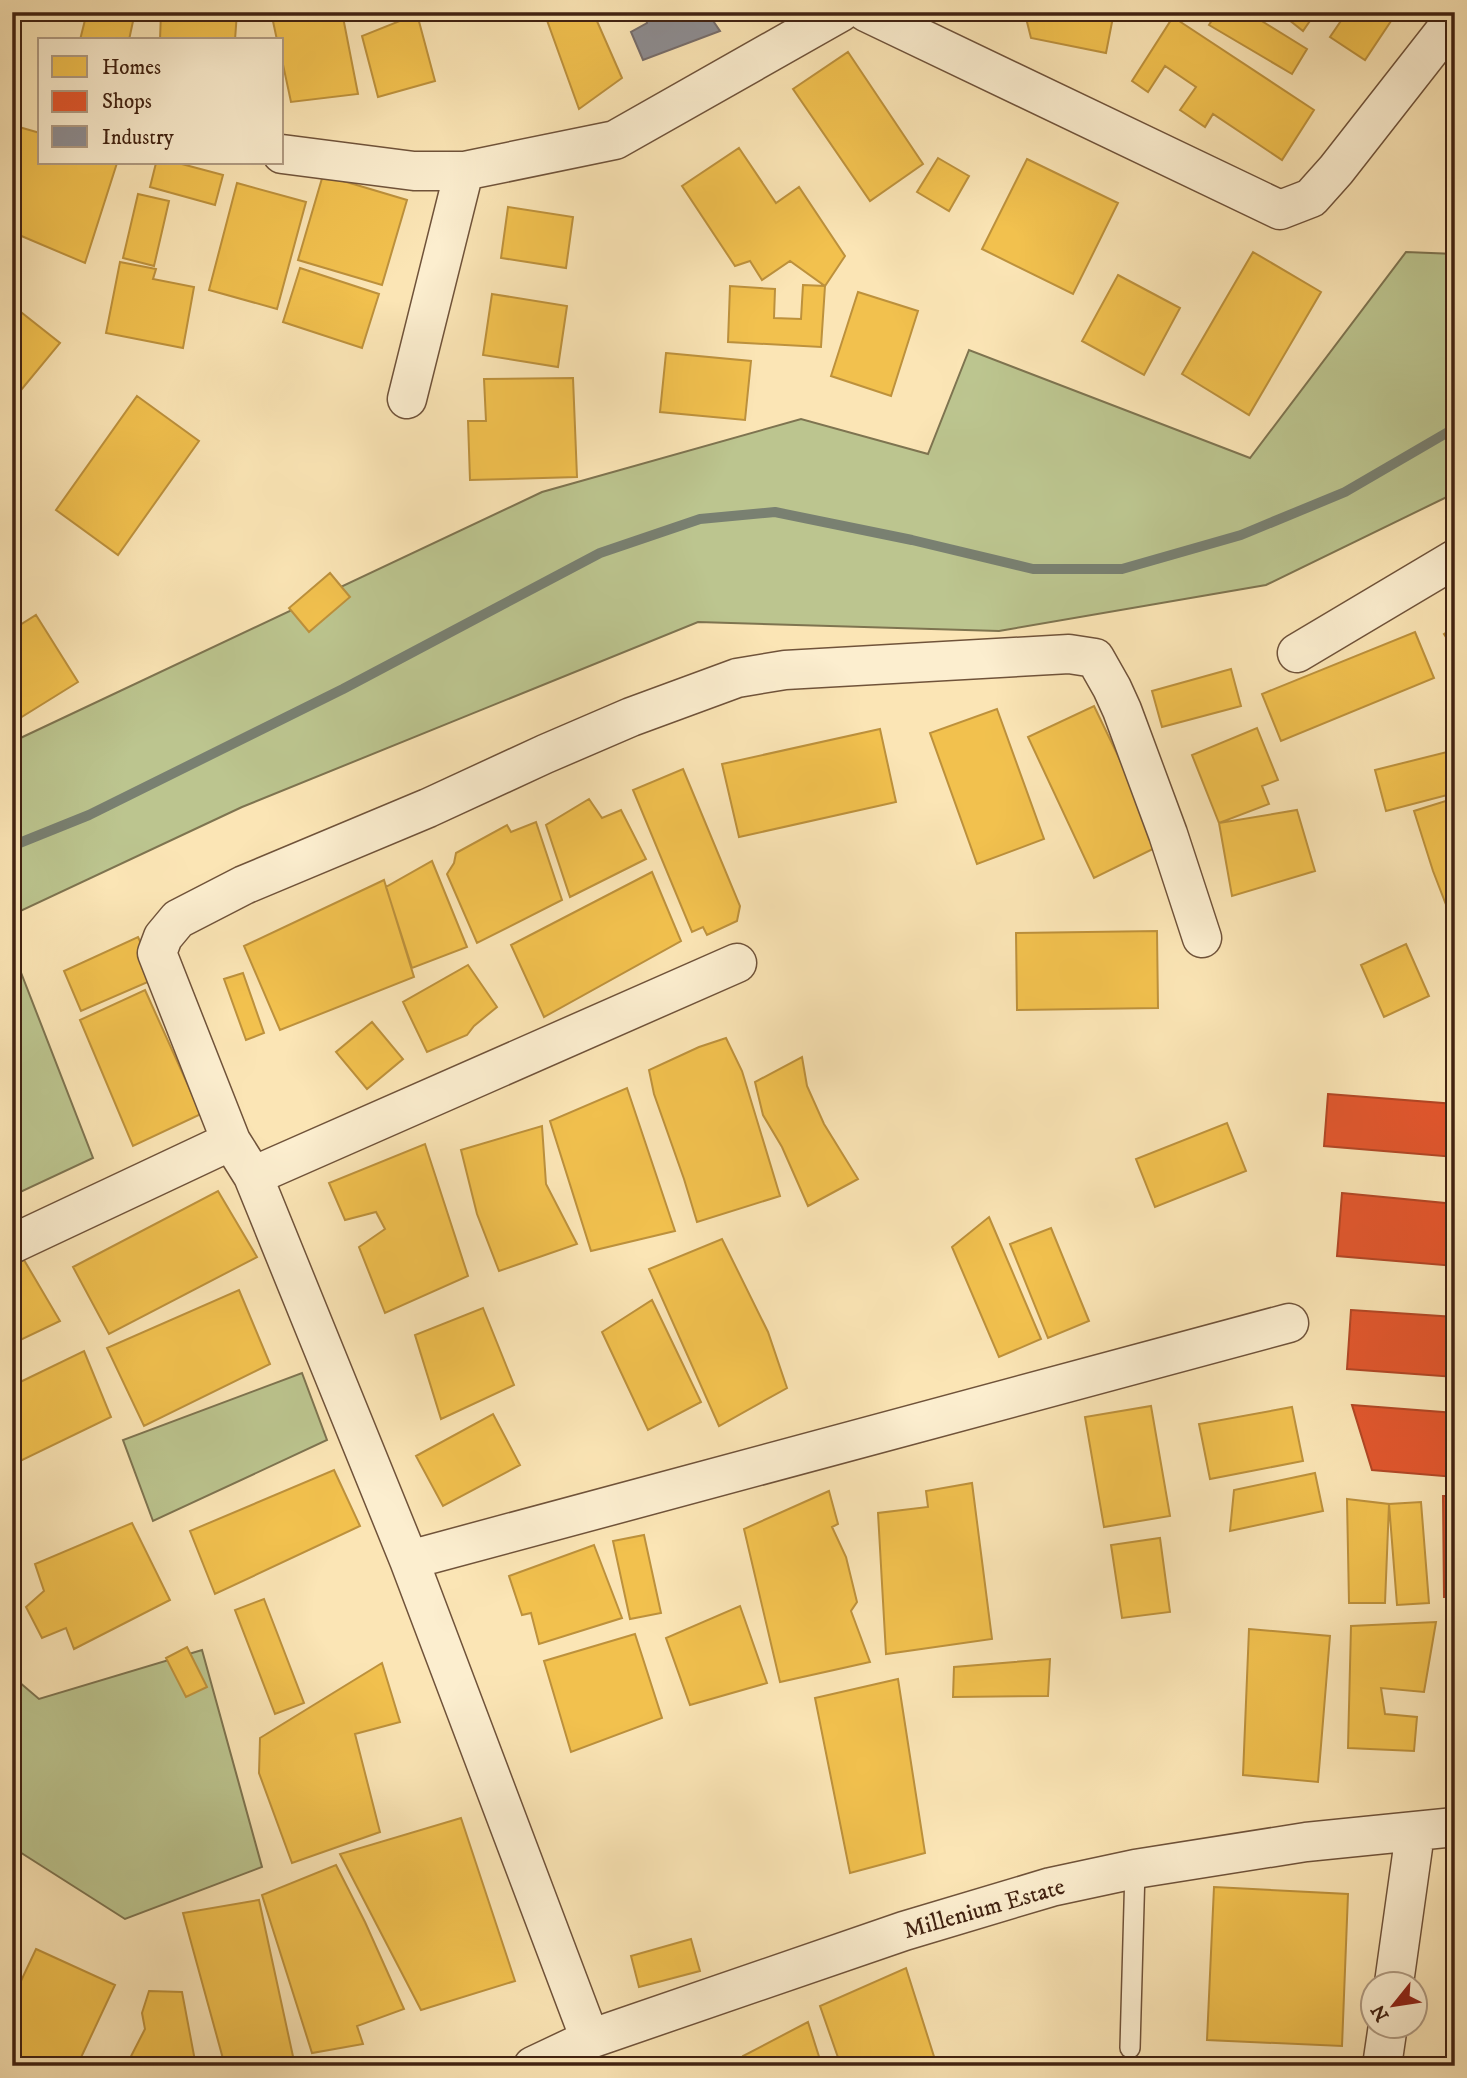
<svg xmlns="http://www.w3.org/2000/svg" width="1467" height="2078" font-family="'IM FELL DW Pica',serif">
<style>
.green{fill:#bcc58f;stroke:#7e7450;stroke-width:2}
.homes{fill:#f2c14e;stroke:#bd913c;stroke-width:2}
.shops{fill:#e4572e;stroke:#b34725;stroke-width:2}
.industry{fill:#8d8d92;stroke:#766d6b;stroke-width:2}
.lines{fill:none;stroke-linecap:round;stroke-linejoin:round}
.stream{stroke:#798071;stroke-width:10}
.lane-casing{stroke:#70533a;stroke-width:22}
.street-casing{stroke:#70533a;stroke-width:41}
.lane{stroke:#fceecf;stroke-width:19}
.street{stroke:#fceecf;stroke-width:38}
.labels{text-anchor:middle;stroke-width:7;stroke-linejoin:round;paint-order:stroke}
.street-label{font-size:24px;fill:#412211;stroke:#fceecf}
</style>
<rect width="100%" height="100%" fill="#fbe5b5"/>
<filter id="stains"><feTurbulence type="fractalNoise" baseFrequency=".00286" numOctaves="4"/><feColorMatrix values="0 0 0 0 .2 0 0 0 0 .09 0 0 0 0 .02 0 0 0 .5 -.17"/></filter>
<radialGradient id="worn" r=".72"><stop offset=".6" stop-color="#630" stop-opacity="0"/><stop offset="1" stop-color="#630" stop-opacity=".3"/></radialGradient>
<path class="green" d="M1406,252L1455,254V493L1266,585L999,631L698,622L242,807L12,915V742L542,492L801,419L928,454L969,350L1250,458Z
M20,970L93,1158L14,1195L12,995Z
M302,1373L327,1440L153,1521L123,1440Z
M202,1650L262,1867L125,1919L12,1847V1676L39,1699Z"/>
<path class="homes" d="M87,12H135L129,40H80Z
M161,12H237L235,40H160Z
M271,12H342L358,94L291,102L282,60V40H277Z
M544,12H593L622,78L579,109Z
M1015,12H1114L1106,53L1031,38L1025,14Z
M1217,12H1247L1307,49L1292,74L1209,25Z
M1279,12H1316L1303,31Z
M1347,12H1397L1365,60L1330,37Z
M417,14L435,81L378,97L362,36Z
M1173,17L1314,110L1282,160L1213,114L1205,127L1180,110L1196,87L1165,66L1148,92L1132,81Z
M848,52L923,164L870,201L793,89Z
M19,127L40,133V163H117L85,263L12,232V153Z
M739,148L776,203L799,187L845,256L825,286L790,261L762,280L750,261L735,266L682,186Z
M938,158L969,176L949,211L917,192Z
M1027,159L1118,203L1073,294L982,249Z
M156,163H178L223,175L215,205L150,187Z
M323,175L407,200L382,285L298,260Z
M237,183L306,202L277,309L209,290Z
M138,194L169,201L154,266L123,258Z
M508,207L573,217L566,268L501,258Z
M1253,252L1321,292L1249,415L1182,374Z
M120,262L156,269L153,279L194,287L183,348L106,333Z
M300,268L379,294L362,348L283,322Z
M1118,275L1180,308L1144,375L1082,341Z
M803,285L825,286L821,347L728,342L730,286L775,289L774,318L801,319Z
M858,292L918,311L891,396L831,376Z
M492,294L567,306L558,367L483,355Z
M12,305L60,343L12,401Z
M666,353L751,361L745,420L660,412Z
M573,378L577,477L470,480L468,421H486L484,379Z
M137,396L199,441L118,555L56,510Z
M330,573L350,597L309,632L289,608Z
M36,615L78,682L12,723V630Z
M1455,627V651L1444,634Z
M1415,632L1434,678L1281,741L1262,694Z
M1231,669L1241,706L1162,727L1152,691Z
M1094,706L1161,845L1094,878L1028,737Z
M997,709L1044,839L977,864L930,733Z
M1257,728L1278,780L1262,786L1269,804L1219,823L1192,755Z
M880,729L896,802L739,837L722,764Z
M1455,750V793L1386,811L1375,770Z
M683,769L740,906L737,921L707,935L703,927L692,932L633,790Z
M1455,798V928L1433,871L1414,811Z
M589,799L602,818L621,810L646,859L570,897L546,825Z
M1297,810L1315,871L1232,896L1219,823Z
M536,822L562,900L477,943L447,874L454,863L456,853L507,825L511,832Z
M432,861L467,947L412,968L386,887Z
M652,872L681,941L544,1017L511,945Z
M384,880L414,977L280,1030L244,946Z
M1157,931L1158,1008L1017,1010L1016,933Z
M138,937L157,978L81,1011L64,971Z
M1406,944L1429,996L1384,1017L1361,965Z
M468,965L497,1007L474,1026L467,1035L427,1052L403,1002Z
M243,973L264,1033L246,1040L224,979Z
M145,990L201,1114L133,1146L80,1020Z
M372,1022L403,1059L367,1089L336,1052Z
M726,1038L742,1071L780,1196L697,1222L684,1179L654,1094L649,1070L699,1047Z
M802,1057L807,1086L824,1124L858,1179L808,1206L782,1147L763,1115L755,1082Z
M627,1088L675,1231L591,1251L550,1121Z
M1227,1123L1246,1171L1155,1207L1136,1159Z
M542,1126L546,1184L577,1244L499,1271L477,1214L461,1150Z
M425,1144L468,1276L385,1313L359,1247L385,1229L376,1212L345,1220L329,1183Z
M218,1191L257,1257L109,1334L73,1267Z
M989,1217L1041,1339L999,1357L952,1247Z
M1051,1228L1089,1321L1048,1338L1010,1244Z
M722,1239L768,1332L787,1388L719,1426L649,1269Z
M24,1260L60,1321L12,1344V1266Z
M239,1290L270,1364L144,1426L107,1348Z
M652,1300L701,1402L648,1430L602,1332Z
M483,1308L514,1385L441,1419L415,1335Z
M84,1351L111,1417L12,1465V1386Z
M1151,1406L1170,1516L1104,1527L1085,1417Z
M1292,1407L1303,1461L1210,1479L1199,1424Z
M493,1414L520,1465L443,1506L416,1456Z
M334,1470L360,1526L215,1594L190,1531Z
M1315,1473L1323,1511L1230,1531L1234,1490Z
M972,1483L992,1639L886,1654L878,1513L928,1507L926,1491Z
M829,1491L838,1524L832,1527L846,1557L857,1602L851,1611L870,1662L780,1682L744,1529Z
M1347,1499L1389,1504L1385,1603H1349Z
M1421,1502L1429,1603L1397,1605L1389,1504Z
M132,1523L170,1600L74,1649L66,1628L42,1638L26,1607L44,1591L35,1564Z
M644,1535L661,1613L630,1619L613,1541Z
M1160,1538L1170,1612L1122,1618L1111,1545Z
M594,1545L622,1618L539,1644L531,1613L522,1615L509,1576Z
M264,1599L304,1703L275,1714L235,1610Z
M740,1606L767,1683L690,1705L666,1638Z
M1436,1622L1424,1692L1381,1688L1385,1714L1417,1717L1414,1751L1348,1748L1351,1626Z
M1249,1629L1330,1636L1318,1782L1243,1775Z
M635,1634L662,1718L571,1752L544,1661Z
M187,1647L207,1687L186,1697L166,1658Z
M1050,1659L1048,1696L953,1697L954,1667Z
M382,1663L400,1722L355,1734L380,1832L292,1863L259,1773L260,1738Z
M898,1679L925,1853L850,1873L815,1698Z
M461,1818L515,1981L421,2010L340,1854Z
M336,1865L365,1922L404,2009L357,2026L363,2044L312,2053L262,1895Z
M1214,1887L1348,1894L1342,2046L1207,2040Z
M259,1900L294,2061L266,2066H225L183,1913Z
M691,1939L700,1971L639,1987L631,1956Z
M36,1949L115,1985L77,2066H12V2000Z
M906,1968L937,2066H841L820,2006Z
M149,1991L182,1992L196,2066H126L145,2029L142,2013Z
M808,2022L822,2066H746L743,2056Z
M691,2058L694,2066H667Z"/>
<path class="shops" d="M1328,1094L1455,1104V1157L1324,1146Z
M1342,1193L1455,1204V1266L1337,1256Z
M1351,1310L1455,1317V1377L1347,1369Z
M1352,1405L1455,1413V1477L1372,1470Z
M1443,1496H1455V1597H1444Z"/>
<path class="industry" d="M645,12H707L720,31L643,60L631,32L647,23Z"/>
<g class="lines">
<path class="stream" d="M12,846L89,815L343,689L600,553L700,519L775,512L912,540L1033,569H1122L1241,535L1345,492L1455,428"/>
<defs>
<path id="lane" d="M1130,2048L1135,1869"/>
<path id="street" d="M866,12L1280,210L1311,198L1336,170L1455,18
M282,154L414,171H464L615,140L841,12
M407,399L464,171
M1297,653L1455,559
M253,1176L737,963
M12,1244L231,1141
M409,1560L1289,1323
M1394,1983L1415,1833
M590,2039L409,1560L253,1176L231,1141L157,953L163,937L178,919L244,885L428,808L545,754L631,717L737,678L785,670L1069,654L1095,658L1112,688L1122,710L1168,834L1202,938
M533,2066L590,2039L904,1931L1051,1887L1135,1869L1306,1842L1455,1827
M1382,2066L1388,2025"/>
</defs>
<use href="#lane" class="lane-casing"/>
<use href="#street" class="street-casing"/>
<use href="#lane" class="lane"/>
<use href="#street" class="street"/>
</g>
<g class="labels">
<g class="street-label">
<text transform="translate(984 1908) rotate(-16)" y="8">Millenium Estate</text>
</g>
</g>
<rect width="1467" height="2078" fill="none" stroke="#fbe5b5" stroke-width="42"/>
<rect x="14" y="14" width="1439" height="2050" fill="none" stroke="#412211" stroke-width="3.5"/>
<rect x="21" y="21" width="1425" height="2036" fill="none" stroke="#412211" stroke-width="2"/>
<rect x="38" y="38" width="245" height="126" fill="#fceecf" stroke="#b19c83" stroke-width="2"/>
<rect x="52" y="56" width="35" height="21" fill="#f2c14e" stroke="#b19c83" stroke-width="2"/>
<text x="102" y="74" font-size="21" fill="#412211">Homes</text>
<rect x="52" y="91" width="35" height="21" fill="#e4572e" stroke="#b19c83" stroke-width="2"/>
<text x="102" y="108" font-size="21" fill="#412211">Shops</text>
<rect x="52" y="126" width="35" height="21" fill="#8d8d92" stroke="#b19c83" stroke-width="2"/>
<text x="102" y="144" font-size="21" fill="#412211">Industry</text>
<g transform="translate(1394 2005) rotate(240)"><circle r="33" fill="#fceecf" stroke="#b19c83" stroke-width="2"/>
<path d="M0-5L12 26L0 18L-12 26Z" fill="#8f2418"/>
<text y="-10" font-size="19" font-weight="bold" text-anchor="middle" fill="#412211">N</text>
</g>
<rect width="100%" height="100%" filter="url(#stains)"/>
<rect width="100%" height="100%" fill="url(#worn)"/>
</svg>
